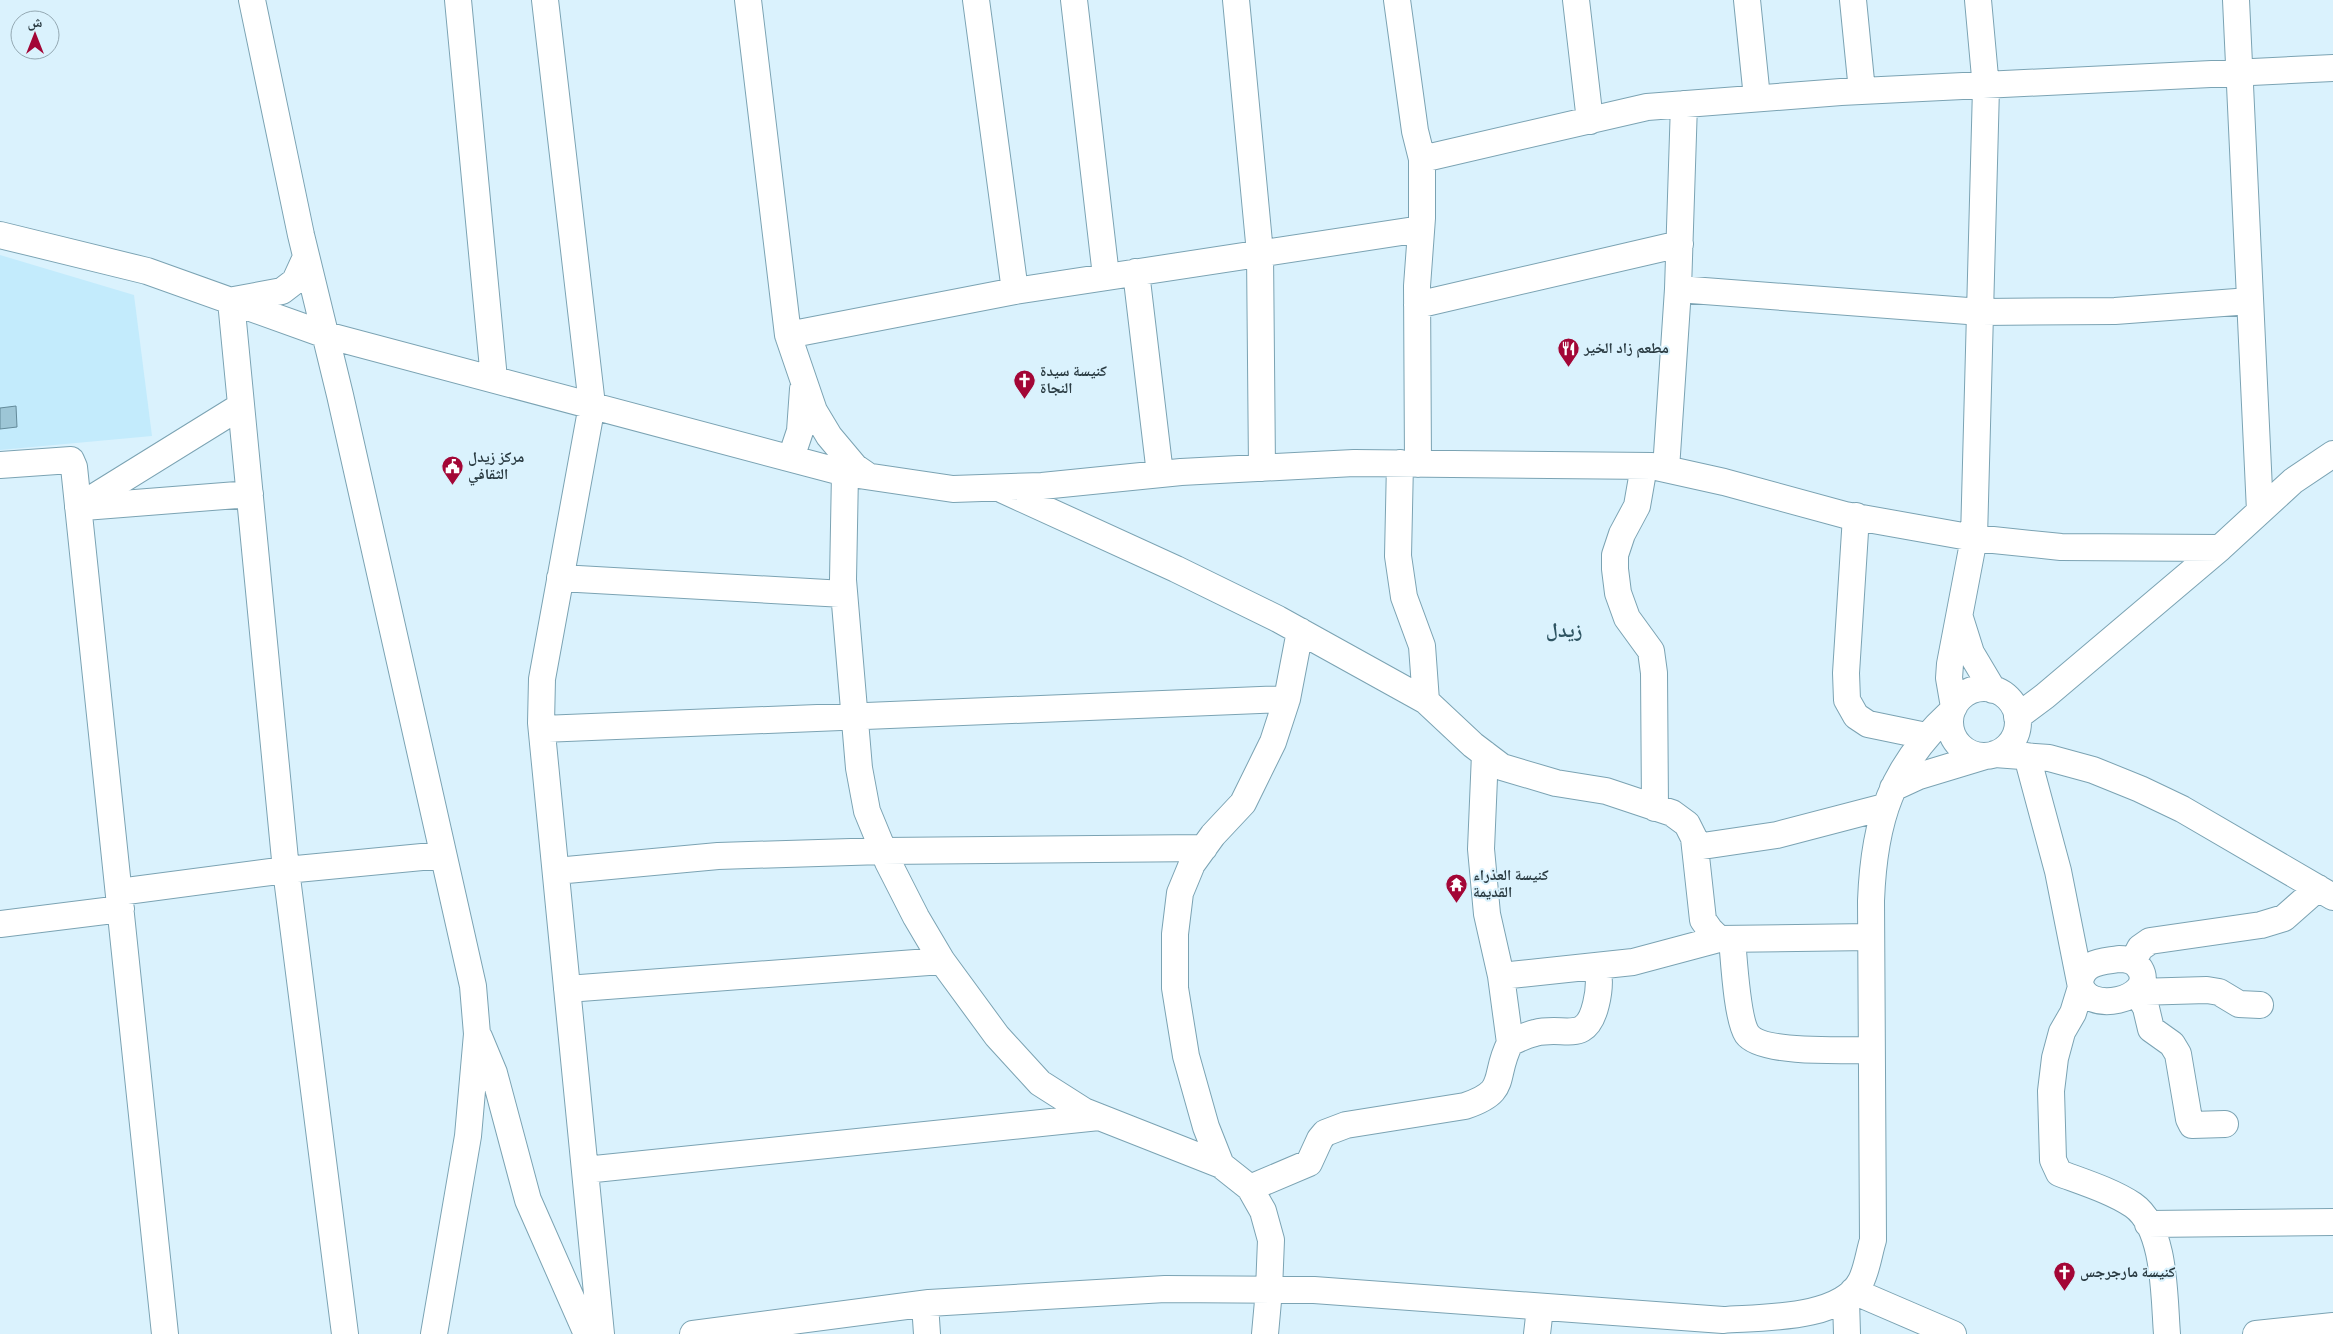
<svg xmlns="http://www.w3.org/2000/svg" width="2333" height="1334" font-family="'DM Sans','Noto Naskh Arabic',sans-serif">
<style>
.built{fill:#c3ebfc}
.building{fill:#9dc6d6;stroke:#638a9a}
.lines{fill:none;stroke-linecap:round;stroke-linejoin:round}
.minor-casing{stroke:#7ba3b3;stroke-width:28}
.minor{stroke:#fff;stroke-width:26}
.labels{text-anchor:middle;stroke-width:4;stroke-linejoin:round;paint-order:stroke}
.poi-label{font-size:15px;font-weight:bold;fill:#2b3c43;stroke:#daf2fd;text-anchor:start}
.district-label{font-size:20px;font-weight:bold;fill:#2e5462;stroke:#daf2fd}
</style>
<rect width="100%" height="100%" fill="#daf2fd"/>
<path class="built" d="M0,255L134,295L152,436L0,450Z"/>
<path class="building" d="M16,406L17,427L0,429V408Z"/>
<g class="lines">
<defs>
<path id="minor" d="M252,0L301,235L340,395L473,986L477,1034L468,1136L434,1334
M458,0L494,379
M545,0L592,405L542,679L541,723L601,1334
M748,0L788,335L814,411L829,436L855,467L868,476
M976,0L1015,291
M1074,0L1106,276
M1236,0L1260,253L1262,468
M1397,0L1415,131L1422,159V218L1417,286L1418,464
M1576,0L1590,121
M1747,0L1757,98
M1853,0L1862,91
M2236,0L2260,511
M1422,159L1647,107L1841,92L2333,68
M0,235L147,271L326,335L845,473L953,489L1042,486L1181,472L1354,463L1652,466L1724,482L1845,515L1974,538L2061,547L2220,548
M1136,272L1160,474
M1678,289L1981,312L2115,311L2250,301
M234,300L282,291L295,281L306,257
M231,301L286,870L345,1334
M1417,305L1680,244
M788,335L1015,291L1421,229
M791,458L800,431L803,389
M1400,463L1398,556L1404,597L1422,646L1426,701
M0,465L71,460L74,467L165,1334
M1644,466L1637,506L1622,534L1615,555V569L1618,593L1627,618L1651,651L1654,673L1655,808
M1666,469L1678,289L1684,104
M845,473L843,580L859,768L867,811L888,862L916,917L942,961L997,1036L1040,1083L1084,1111L1221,1165L1250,1188L1263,1211L1271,1240L1269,1290L1265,1334
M1003,490L1176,569L1278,619L1426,701L1473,745L1502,767L1556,783L1606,791L1672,813L1687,824L1694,838L1703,920L1710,930L1719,939L1871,937
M78,507L241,406
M84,507L250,494
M1856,516L1846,673L1847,700L1856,716L1868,724L1926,736
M560,578L844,594
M1960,618L1971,653L1993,690
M1950 722a34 34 0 1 1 68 0a34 34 0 1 1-68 0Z
M1954,707L1949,678L1950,664L1974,538L1986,88L1978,0
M2017,717L2045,696L2220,548L2293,481L2333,454
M542,729L1287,699
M1485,754L1481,849L1487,914L1501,976L1510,1043
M1995,754L2049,758L2093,770L2140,789L2182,809L2333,897
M2027,756L2058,871L2080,982
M1893,788L1919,776L1985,756
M1696,847L1777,835L1884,807
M556,871L718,856L883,851L1204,848
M119,892L286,870L443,855
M0,924L121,909
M1732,939C1734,960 1737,1019 1747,1034C1761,1054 1847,1050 1871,1050
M2119,959C2128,959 2135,961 2140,969C2158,999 2084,1017 2080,982C2083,961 2103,962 2119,959Z
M2133,962L2140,948L2150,941L2261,925L2284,918L2318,888
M1501,976L1633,962L1719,939
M2081,987L2073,1013L2062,1032L2055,1058L2051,1091L2053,1160L2059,1173C2083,1182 2112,1191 2133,1205C2166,1228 2164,1298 2167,1334
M567,989L942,961
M479,1037L494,1073L528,1200L587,1334
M2225,1124L2192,1125L2189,1119L2178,1054L2172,1044L2151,1029L2146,1008L2137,992L2207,990L2219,992L2239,1004L2260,1005
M1221,1165L1206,1127L1186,1056L1175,988V934L1180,893L1192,864L1213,835L1243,803L1273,742L1287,699L1300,631
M585,1170L1099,1117
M1250,1188L1309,1163L1320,1139L1325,1133L1346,1125L1465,1106C1510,1091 1492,1078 1510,1043C1518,1039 1526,1035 1535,1033C1565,1025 1586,1046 1596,1004C1599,992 1600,978 1597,966
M2148,1224L2333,1222
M1853,1291L1953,1334
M1846,1300L1847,1334
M925,1304L927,1334
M693,1334L929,1303L1165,1289L1314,1290L1723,1320C1761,1317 1841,1320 1861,1281C1867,1269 1869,1253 1873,1240L1871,901C1874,820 1891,767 1952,711
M1537,1334L1540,1308
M2256,1334L2333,1326"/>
</defs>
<use href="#minor" class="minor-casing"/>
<use href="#minor" class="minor"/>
</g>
<defs>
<symbol id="restaurant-pin" viewBox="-11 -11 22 30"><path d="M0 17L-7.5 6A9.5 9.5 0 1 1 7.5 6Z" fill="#a30636" stroke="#daf2fd"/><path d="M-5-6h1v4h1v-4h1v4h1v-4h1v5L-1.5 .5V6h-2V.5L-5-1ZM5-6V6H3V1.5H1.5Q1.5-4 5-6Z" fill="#fff"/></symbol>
<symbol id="church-pin" viewBox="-11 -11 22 30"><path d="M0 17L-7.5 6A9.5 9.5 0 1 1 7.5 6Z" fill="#a30636" stroke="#daf2fd"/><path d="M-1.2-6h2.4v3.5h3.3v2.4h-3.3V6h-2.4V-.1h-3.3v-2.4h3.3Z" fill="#fff"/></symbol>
<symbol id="civic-pin" viewBox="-11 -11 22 30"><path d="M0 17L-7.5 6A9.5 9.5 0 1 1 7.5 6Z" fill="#a30636" stroke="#daf2fd"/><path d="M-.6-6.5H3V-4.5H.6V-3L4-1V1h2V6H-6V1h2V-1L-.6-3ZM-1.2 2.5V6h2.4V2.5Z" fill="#fff"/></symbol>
<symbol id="temple-pin" viewBox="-11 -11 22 30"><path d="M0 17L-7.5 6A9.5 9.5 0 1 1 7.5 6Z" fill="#a30636" stroke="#daf2fd"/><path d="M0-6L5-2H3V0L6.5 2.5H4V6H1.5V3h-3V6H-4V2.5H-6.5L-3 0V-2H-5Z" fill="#fff"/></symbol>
</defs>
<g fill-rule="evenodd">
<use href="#restaurant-pin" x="1556" y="336" width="25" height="34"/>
<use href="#church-pin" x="1012" y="368" width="25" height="34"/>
<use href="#civic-pin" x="440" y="454" width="25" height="34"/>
<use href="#temple-pin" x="1444" y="872" width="25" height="34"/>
<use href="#church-pin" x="2052" y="1260" width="25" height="34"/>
</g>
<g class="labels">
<g class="poi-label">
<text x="1584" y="353">مطعم زاد الخير</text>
<text x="1040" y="376">كنيسة سيدة<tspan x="1040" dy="17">النجاة</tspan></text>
<text x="468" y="462">مركز زيدل<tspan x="468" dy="17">الثقافي</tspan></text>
<text x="1473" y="880">كنيسة العذراء<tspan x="1473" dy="17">القديمة</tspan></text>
<text x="2080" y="1277">كنيسة مارجرجس</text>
</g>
<g class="district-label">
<text x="1564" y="637">زيدل</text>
</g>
</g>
<g transform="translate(35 35)"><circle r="24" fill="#daf2fd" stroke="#94a9b3"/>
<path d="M0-4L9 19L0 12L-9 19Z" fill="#a30636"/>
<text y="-8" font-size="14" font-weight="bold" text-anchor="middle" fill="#2b3c43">ش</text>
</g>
</svg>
